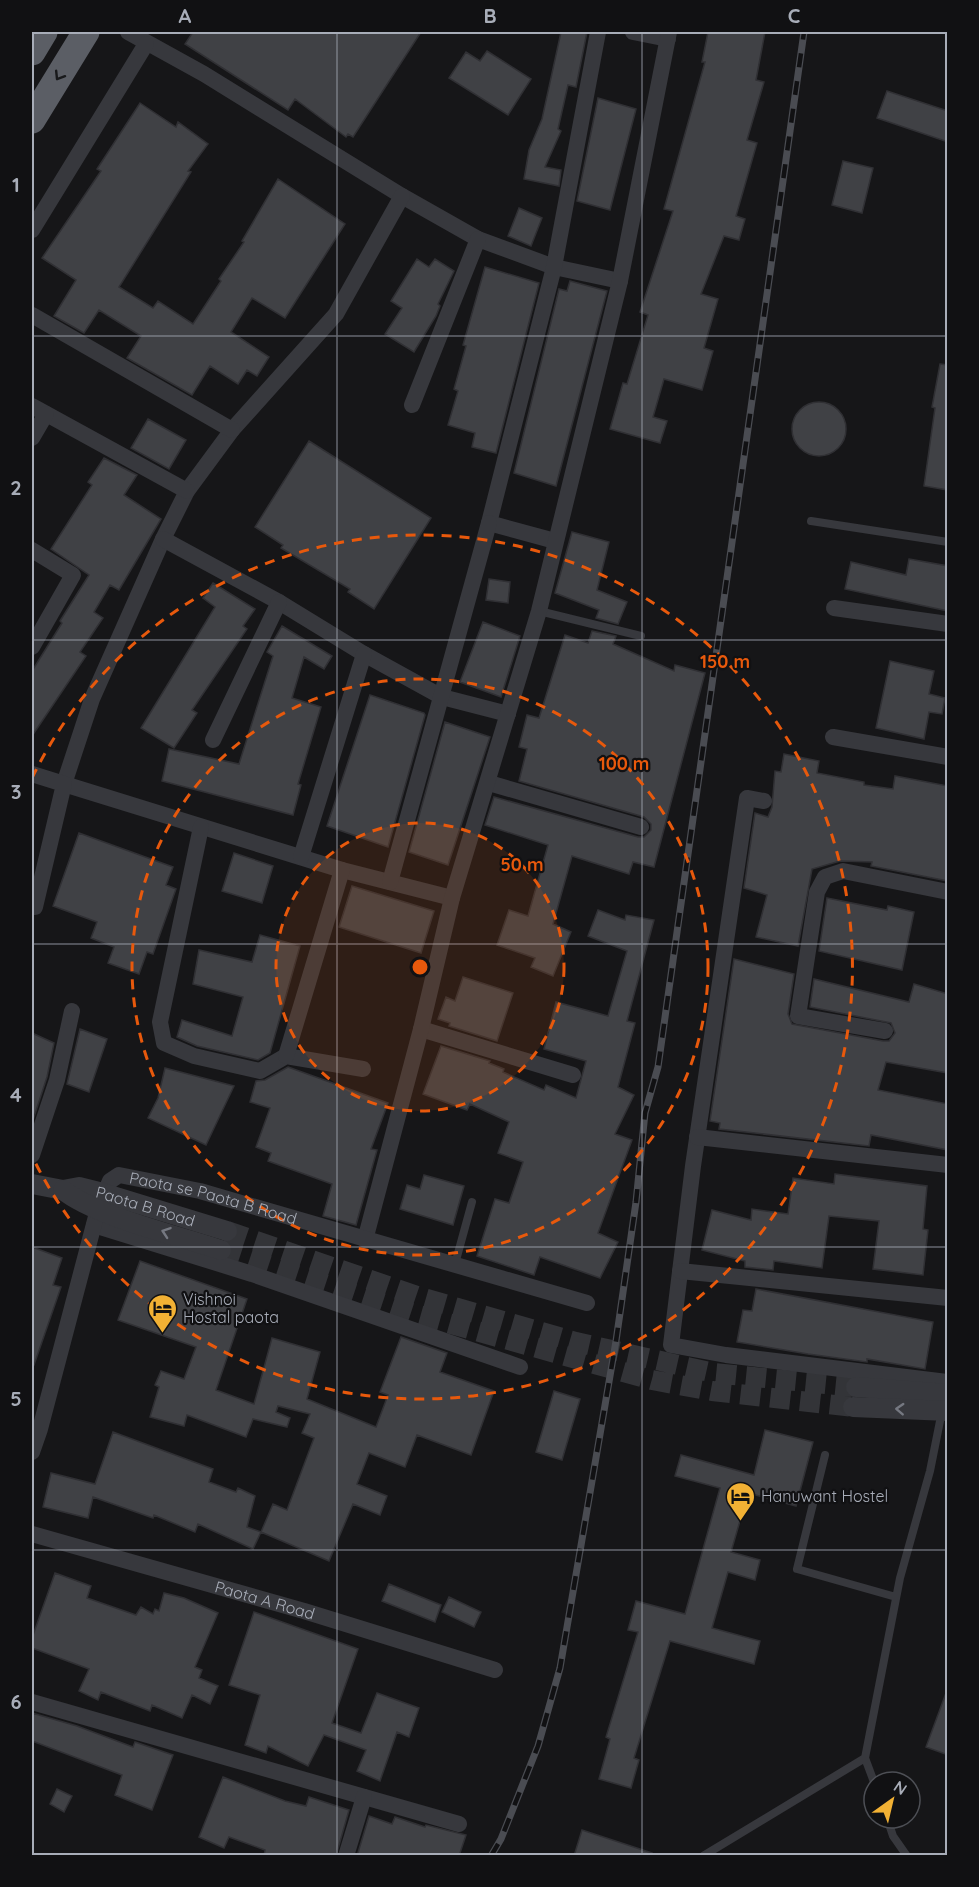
<svg xmlns="http://www.w3.org/2000/svg" width="979" height="1887" font-family="Quicksand,sans-serif">
<style>
.building{fill:#404145;stroke:#303034;stroke-width:1.5}
.lines{fill:none;stroke-linecap:round;stroke-linejoin:round}
.tertiary-tunnel{stroke:#333438;stroke-width:20;stroke-dasharray:20 10;stroke-linecap:butt}
.service{stroke:#37383d;stroke-width:8}
.minor{stroke:#37383d;stroke-width:16}
.tertiary{stroke:#37383d;stroke-width:20}
.trunk{stroke:#5b5e65;stroke-width:27}
.rail-casing{stroke:#4a4c52;stroke-width:7}
.rail{stroke:#111113;stroke-width:4.5;stroke-dasharray:14;stroke-linecap:butt}
.oneway{stroke:#18191b}
.oneway2{stroke:#757881}
.grid{fill:none;stroke:#a8adb8;stroke-width:1.5;stroke-opacity:0.55}
.ring{fill:none;stroke:#e8590c;stroke-width:3;stroke-dasharray:10 8}
.labels{text-anchor:middle;stroke-width:4.5;stroke-linejoin:round;paint-order:stroke}
.street-label{font-size:16px;fill:#a8adb8;stroke:#111113}
.poi-label{font-size:16px;fill:#a8adb8;stroke:#111113;text-anchor:start}
.centre{fill:#e8590c;stroke:#111113;stroke-width:3}
.ring-label{font-size:18px;text-anchor:middle;font-weight:bold;fill:#e8590c;stroke:#111113;stroke-width:4.5;stroke-linejoin:round;paint-order:stroke}
.neatline{fill:none;stroke:#a8adb8;stroke-width:2}
.grid-label{font-size:20px;text-anchor:middle;font-weight:bold;fill:#a8adb8}
</style>
<rect width="100%" height="100%" fill="#161618"/>
<path class="building" d="M193,32H421L353,137L348,134L346,137L295,99L288,110L185,44Z
M561,32H587L576,87L568,85L558,129L561,131L545,167L561,170L559,186L524,179L529,150L542,119Z
M708,32H765L756,80L764,82L747,140L757,143L736,216L745,219L739,240L724,236L701,294L718,299L704,348L713,351L702,390L664,379L653,417L667,421L660,443L610,429L623,383L627,384L648,315L640,312L673,211L664,209L705,62H702Z
M487,51L531,79L508,115L449,78L466,52L480,61Z
M887,91L948,111V142L877,118Z
M598,98L636,109L610,210L577,201Z
M140,103L176,127L178,122L208,144L188,171L191,172L119,287L153,308L158,301L193,324L221,281L219,279L244,242L242,241L278,179L345,224L285,318L252,298L231,332L269,357L257,376L247,370L238,384L210,366L192,395L127,358L141,336L99,310L84,333L54,316L76,280L42,258L101,171L97,169Z
M843,161L873,168L862,213L832,205Z
M519,208L542,218L531,246L508,236Z
M417,259L429,267L435,259L454,271L438,304L440,306L436,316L414,352L385,334L402,308L391,301Z
M485,267L539,283L496,453L472,447L475,433L448,425L458,391L454,389L466,346L463,345Z
M570,281L607,291L556,486L514,473L559,289L567,291Z
M940,364L948,365V490L924,486L935,408L932,407Z
M792 429a27 27 0 1 1 54 0a27 27 0 1 1-54 0Z
M148,419L186,440L169,469L131,448Z
M309,441L431,518L374,609L348,592L350,589L281,548L283,545L255,527Z
M104,458L137,475L124,495L161,519L119,590L110,585L94,612L103,618L80,652L86,656L32,736V671L62,623L60,621L89,575L51,549L92,485L88,482Z
M572,532L609,542L597,590L627,602L618,624L596,618L599,610L555,593Z
M909,559L948,566V611L845,589L851,562L906,575Z
M489,579L510,582L508,603L486,600Z
M213,583L255,609L243,626L247,629L192,710L197,713L174,748L141,728L215,607L203,598Z
M483,622L520,636L501,697L460,682Z
M282,626L332,656L324,669L304,657L292,698L321,707L298,784L301,785L293,815L162,781L169,749L239,764L273,656L267,652Z
M592,631L616,636L613,644L674,671L675,665L705,673L654,867L633,862L629,874L572,856L553,924L571,932L553,976L531,967L535,958L497,945L509,910L528,916L548,845L485,825L494,797L638,837H644L651,830V824L644,817L519,781L527,749L519,747L527,715L539,718L565,635L588,643Z
M890,661L934,671L929,694L945,698L942,714L929,712L924,739L876,728Z
M370,695L424,713L425,715L388,847L327,826Z
M445,722L490,737L448,865L409,852Z
M784,754L819,761L817,773L864,782V785L893,789L895,776L948,786V881L871,866L872,862L840,861L812,869L798,946L756,937L767,895L744,888L755,813L768,817L772,807L775,771L781,772Z
M79,833L173,867L166,885L176,889L153,954L147,952L139,974L108,963L114,947L91,938L97,922L53,906Z
M234,853L273,866L262,903L222,891Z
M352,886L434,911L421,953L339,927Z
M827,898L887,910L888,906L914,912L902,970L819,951Z
M598,910L625,920L626,915L654,920L627,1021L635,1023L618,1087L634,1095L615,1134L632,1140L598,1233L618,1242L600,1278L540,1257L534,1275L477,1256L495,1199L509,1203L523,1162L498,1153L509,1122L470,1104L467,1110L423,1094L441,1046L490,1061L489,1063L504,1069L503,1072L544,1090L546,1085L576,1098L586,1061L544,1049L556,1002L608,1016L627,951L588,936Z
M260,935L300,946L270,1053L258,1060L197,1046L177,1037L182,1020L232,1036L243,997L193,984L199,950L252,962Z
M734,959L794,974L788,1014L792,1024L883,1041H889L895,1033L891,1023L810,1007L814,979L909,1002L914,984L948,994V1073L886,1062L878,1090L948,1104V1150L871,1135L869,1146L719,1129L720,1123L710,1121Z
M463,977L513,993L497,1041L449,1026L450,1023L438,1019L446,997L455,1001Z
M80,1029L107,1039L89,1092L67,1084Z
M32,1033L54,1043L47,1077L32,1123Z
M288,1067L388,1103L371,1149L377,1150L356,1225L323,1216L332,1184L268,1161L271,1153L256,1147L270,1108L250,1102L256,1081L265,1080Z
M165,1068L234,1086L206,1145L148,1118L158,1098Z
M835,1174L927,1186L923,1229L928,1230L923,1275L873,1269L879,1221L829,1216L822,1268L774,1261L773,1270L745,1267V1261L702,1250L712,1210L751,1220L752,1209L788,1214L793,1178L834,1184Z
M424,1175L464,1186L453,1225L400,1209L407,1185L420,1189Z
M32,1247L62,1258L53,1285L61,1287L34,1365L32,1364Z
M140,1261L247,1299L216,1390L254,1404L272,1338L320,1352L307,1399L376,1427L388,1395L380,1392L401,1337L447,1353L440,1372L494,1391L471,1455L417,1435L405,1467L369,1453L357,1484L387,1496L380,1515L353,1504L329,1561L261,1532L273,1504L287,1510L314,1438L302,1433L310,1414L278,1406L276,1412L290,1418L287,1427L253,1419L246,1437L187,1415L184,1426L150,1417L159,1387L155,1385L161,1371L184,1379L196,1347L118,1320Z
M756,1289L933,1322L925,1369L867,1359V1362L808,1354L737,1342L743,1310L752,1311Z
M554,1391L580,1399L562,1460L536,1452Z
M765,1430L813,1442L796,1506L748,1493L731,1552L760,1560L755,1580L728,1572L712,1628L760,1641L754,1664L670,1641L634,1758L639,1760L631,1788L599,1779L610,1739L606,1737L638,1632L628,1630L636,1601L685,1614L720,1488L675,1476L681,1455L754,1475Z
M113,1432L213,1469L209,1482L236,1492L238,1488L255,1496L247,1527L261,1532L253,1549L198,1524L195,1532L154,1515L153,1518L93,1497L88,1518L43,1507L51,1473L95,1484Z
M55,1573L91,1586L87,1598L136,1615L141,1607L153,1614L155,1609L159,1611L164,1593L184,1598L218,1613L195,1667L202,1670L199,1678L218,1686L210,1704L192,1695L182,1718L152,1705L150,1711L101,1692L98,1700L79,1691L89,1669L32,1648V1638Z
M389,1584L441,1605L435,1622L382,1601Z
M449,1597L481,1612L474,1627L442,1612Z
M254,1612L358,1649L332,1723L361,1733L377,1693L419,1708L409,1737L397,1732L380,1781L357,1771L366,1750L324,1735L308,1766L268,1746L266,1753L245,1745L260,1695L229,1685Z
M946,1693H948V1755L926,1747Z
M32,1713L77,1726L133,1747L135,1742L173,1755L152,1810L115,1795L122,1775L32,1741Z
M223,1777L285,1801L306,1806L309,1797L349,1810L336,1856H264L265,1850L229,1837L224,1848L199,1837Z
M57,1789L72,1796L64,1812L50,1804Z
M369,1816L392,1824L395,1817L425,1827L426,1825L466,1835L459,1856H357Z
M582,1830L652,1853L651,1856H574Z"/>
<g class="lines">
<path class="tertiary-tunnel" d="M227,1231L420,1297L576,1342L714,1373L856,1387
M221,1250L415,1314L652,1380L712,1391L853,1407"/>
<path class="service" d="M811,521L948,542
M539,611L641,636
M455,1264L472,1202
M825,1455L797,1569L896,1597
M865,1758L874,1782
M887,1818L893,1836L907,1856
M703,1856L865,1758L900,1578L930,1471L942,1411"/>
<g class="minor">
<path d="M128,32L204,74L402,196L478,239L554,267L620,281"/>
<path d="M633,32L668,39"/>
<path d="M402,196L336,314L232,430L187,491L163,539L92,699L64,784L342,870L452,898"/>
<path d="M32,230L146,44"/>
<path d="M32,315L232,430"/>
<path d="M412,405L478,239"/>
<path d="M32,406L187,491"/>
<path d="M32,438L46,414"/>
<path d="M163,539L279,602L364,654L442,697L508,714"/>
<path d="M555,541L489,523L554,267L598,32"/>
<path d="M32,550L73,575L32,647"/>
<path d="M834,608L948,624"/>
<path d="M833,737L948,757"/>
<path d="M213,740L279,602"/>
<path d="M32,774L64,784L35,907H32"/>
<path d="M489,783L641,827"/>
<path d="M764,801L747,798L693,1166L671,1345L726,1355L947,1382"/>
<path d="M201,827L160,1022L164,1043L194,1056L260,1071L286,1056L363,1069"/>
<path d="M301,857L364,654"/>
<path d="M390,882L489,523"/>
<path d="M421,1029L573,1075"/>
<path d="M885,1031L798,1016L817,892L825,877L843,871L948,892"/>
<path d="M286,1056L342,870"/>
<path d="M697,1137L948,1165"/>
<path d="M32,1155L57,1080L72,1011"/>
<path d="M94,1225L252,1274L520,1367"/>
<path d="M365,1240L421,1029L452,898L539,611L620,281L669,32"/>
<path d="M680,1271L948,1298"/>
<path id="s1" d="M32,1452L40,1429L98,1209L110,1181L119,1175L200,1191L587,1303"/>
<path id="s2" d="M32,1534L304,1611L495,1670"/>
<path d="M32,1702L459,1824"/>
<path d="M346,1856L364,1797"/>
</g>
<g class="tertiary">
<path id="s3" d="M32,1184L63,1190L79,1187L103,1193L227,1231"/>
<path d="M63,1190C95,1216 179,1236 221,1250"/>
<path d="M856,1387L948,1394"/>
<path d="M853,1407L948,1411"/>
</g>
<path class="trunk" d="M32,52L44,32
M32,120L86,32"/>
<defs>
<path id="rail" d="M491,1856L501,1839L538,1746L560,1668L616,1341L636,1202L645,1113L658,1067L804,32"/>
</defs>
<use href="#rail" class="rail-casing"/>
<use href="#rail" class="rail"/>
</g>
<defs><path id="oneway-chevron" d="M-2-3.5L2.5 0L-2 3.5" fill="none" stroke-width="1.6" stroke-linecap="round" stroke-linejoin="round" transform="scale(1.5)"/></defs>
<use class="oneway" href="#oneway-chevron" transform="translate(59 76) rotate(122)"/>
<g class="oneway2">
<use href="#oneway-chevron" transform="translate(166 1232) rotate(-161)"/>
<use href="#oneway-chevron" transform="translate(900 1409) rotate(-177)"/>
</g>
<path class="grid" d="M337,32V1856M642,32V1856M32,336H948M32,640H948M32,944H948M32,1247H948M32,1550H948"/>
<circle cx="420" cy="967" r="144" fill="#e8590c" fill-opacity=".12"/>
<g class="ring">
<circle cx="420" cy="967" r="144"/>
<circle cx="420" cy="967" r="288"/>
<path d="M32 778A432 432 0 1 1 32 1156"/>
</g>
<defs>
<symbol id="hotel-pin" viewBox="-11 -11 22 30"><path d="M0 17L-7.5 6A9.5 9.5 0 1 1 7.5 6Z" fill="#f2b134" stroke="#111113"/><path d="M-6-4.5h1.5V1H6V5H4.5V3h-9V5H-6ZM-4 0a1.8 1.8 0 1 1 3.6 0ZM.5 0V-2.5h3Q6-2.5 6 0Z" fill="#111"/></symbol>
</defs>
<g fill-rule="evenodd">
<use href="#hotel-pin" x="146" y="1292" width="33" height="45"/>
<use href="#hotel-pin" x="724" y="1480" width="33" height="45"/>
</g>
<g class="labels">
<g class="street-label">
<text dy="6" stroke="none"><textPath href="#s1" startOffset="390">Paota se Paota B Road</textPath></text>
<text dy="6" stroke="none"><textPath href="#s3" startOffset="117">Paota B Road</textPath></text>
<text dy="6" stroke="none"><textPath href="#s2" startOffset="242">Paota A Road</textPath></text>
</g>
<g class="poi-label">
<text x="183" y="1305">Vishnoi<tspan x="183" dy="18">Hostal paota</tspan></text>
<text x="761" y="1502">Hanuwant Hostel</text>
</g>
</g>
<circle cx="420" cy="967" r="9" class="centre"/>
<g class="ring-label">
<text x="725" y="668">150 m</text>
<text x="624" y="770">100 m</text>
<text x="522" y="871">50 m</text>
</g>
<rect width="979" height="1887" fill="none" stroke="#111113" stroke-width="66"/>
<g transform="translate(892 1800) rotate(34)"><circle r="28" fill="#111113" stroke="#4d4f55" stroke-width="1.5"/>
<path d="M0-4.5L10 22L0 15L-10 22Z" fill="#f2b134"/>
<text y="-9" font-size="16" font-weight="bold" text-anchor="middle" fill="#a8adb8">N</text>
</g>
<rect x="33" y="33" width="913" height="1821" class="neatline"/>
<g class="grid-label">
<text x="185" y="23">A</text>
<text x="490" y="23">B</text>
<text x="794" y="23">C</text>
<text x="16" y="192">1</text>
<text x="16" y="495">2</text>
<text x="16" y="799">3</text>
<text x="16" y="1102">4</text>
<text x="16" y="1406">5</text>
<text x="16" y="1709">6</text>
</g>
</svg>
